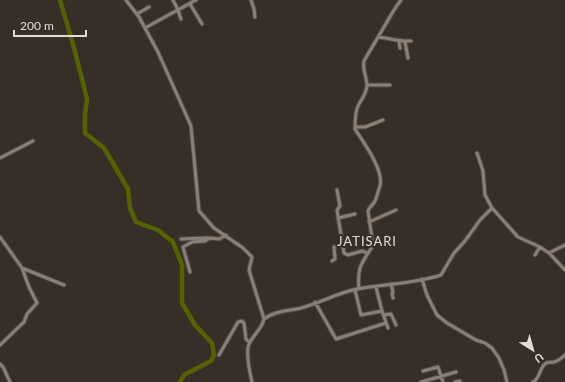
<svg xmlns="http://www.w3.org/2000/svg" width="565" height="382" font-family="Lato,sans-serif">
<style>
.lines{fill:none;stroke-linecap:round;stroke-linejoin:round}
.river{stroke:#546300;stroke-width:4.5}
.minor-casing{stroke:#514944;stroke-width:5}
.minor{stroke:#897f76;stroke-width:3}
.labels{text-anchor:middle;stroke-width:4;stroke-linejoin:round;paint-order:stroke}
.quarter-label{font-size:13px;letter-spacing:1px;fill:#e2dcd7;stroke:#372e27}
</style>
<rect width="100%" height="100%" fill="#372e27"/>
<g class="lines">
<path class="river" d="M60,0L73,44L87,99L85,114V133L104,148L128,189L130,208L136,222L158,230L173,242L182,265V303L195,325L212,343L214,355L211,361L184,375L180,382"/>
<defs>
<path id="minor" d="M126,0L139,17L158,52L191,126L199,211L214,228L243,248L252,257L249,270L264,319C262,329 253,335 249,344C245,353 250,373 252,382
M173,0L178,10L181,19
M251,0L254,9L255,17
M190,4L202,24
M137,14L149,7
M145,28L196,0
M378,37C389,38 400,42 411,41
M399,41L400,48
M405,42L408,58
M367,85H390
M355,127H365L383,120
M477,153L483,171L485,195L492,208L518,237L540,247L549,253L565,270
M0,158L33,141
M337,190L340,206L337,210L344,253L348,255L362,251L367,253
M338,218L355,214
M369,222L396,210
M0,237L22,268L29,287L37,303L27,314L24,322L0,345
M181,239L208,238
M549,253L565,245
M535,255L540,247
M332,261L335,259L334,247L343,244
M22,268L64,285
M190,272L183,247L192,242L205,241L210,238L219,239L226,235
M422,279L427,295L437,315L447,323L476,340L485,343L492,348L499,358L504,370L507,382
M391,284L393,292L392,294L393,298
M376,287L382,311L388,328
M359,289C357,265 362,264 373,245L368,211C369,207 373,205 375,201C377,197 378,191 380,186C384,170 364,143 355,129C355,122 355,110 359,104C363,98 366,93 367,86C367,77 362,70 364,61L394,10L401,0
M355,290L361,315L382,311
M315,302L336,339L386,323
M383,315L391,314L396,325
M264,319C274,311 289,311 301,308C320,303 337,293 357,289C384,284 414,284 441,275L454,253L465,241L480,220L492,208
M219,355L238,322L242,321L244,323L246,339L250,343
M0,364L3,367L10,382
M423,371L438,367L443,382
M421,382L456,372
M455,382L460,381
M533,382C540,379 539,369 545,364C548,361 550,363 554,362C558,361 562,358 565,355"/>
</defs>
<use href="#minor" class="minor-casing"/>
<use href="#minor" class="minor"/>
</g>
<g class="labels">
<g class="quarter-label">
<text x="367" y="246">JATISARI</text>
</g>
</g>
<g transform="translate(533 350) rotate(143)" stroke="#372e27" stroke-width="3" paint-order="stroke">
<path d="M0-3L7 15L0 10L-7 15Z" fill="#e2dcd7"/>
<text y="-6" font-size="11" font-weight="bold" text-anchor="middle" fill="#e2dcd7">U</text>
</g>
<path d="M14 30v6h72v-6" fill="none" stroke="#e2dcd7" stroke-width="2"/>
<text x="20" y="30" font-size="12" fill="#e2dcd7" stroke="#372e27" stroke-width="3" paint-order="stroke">200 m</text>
</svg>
